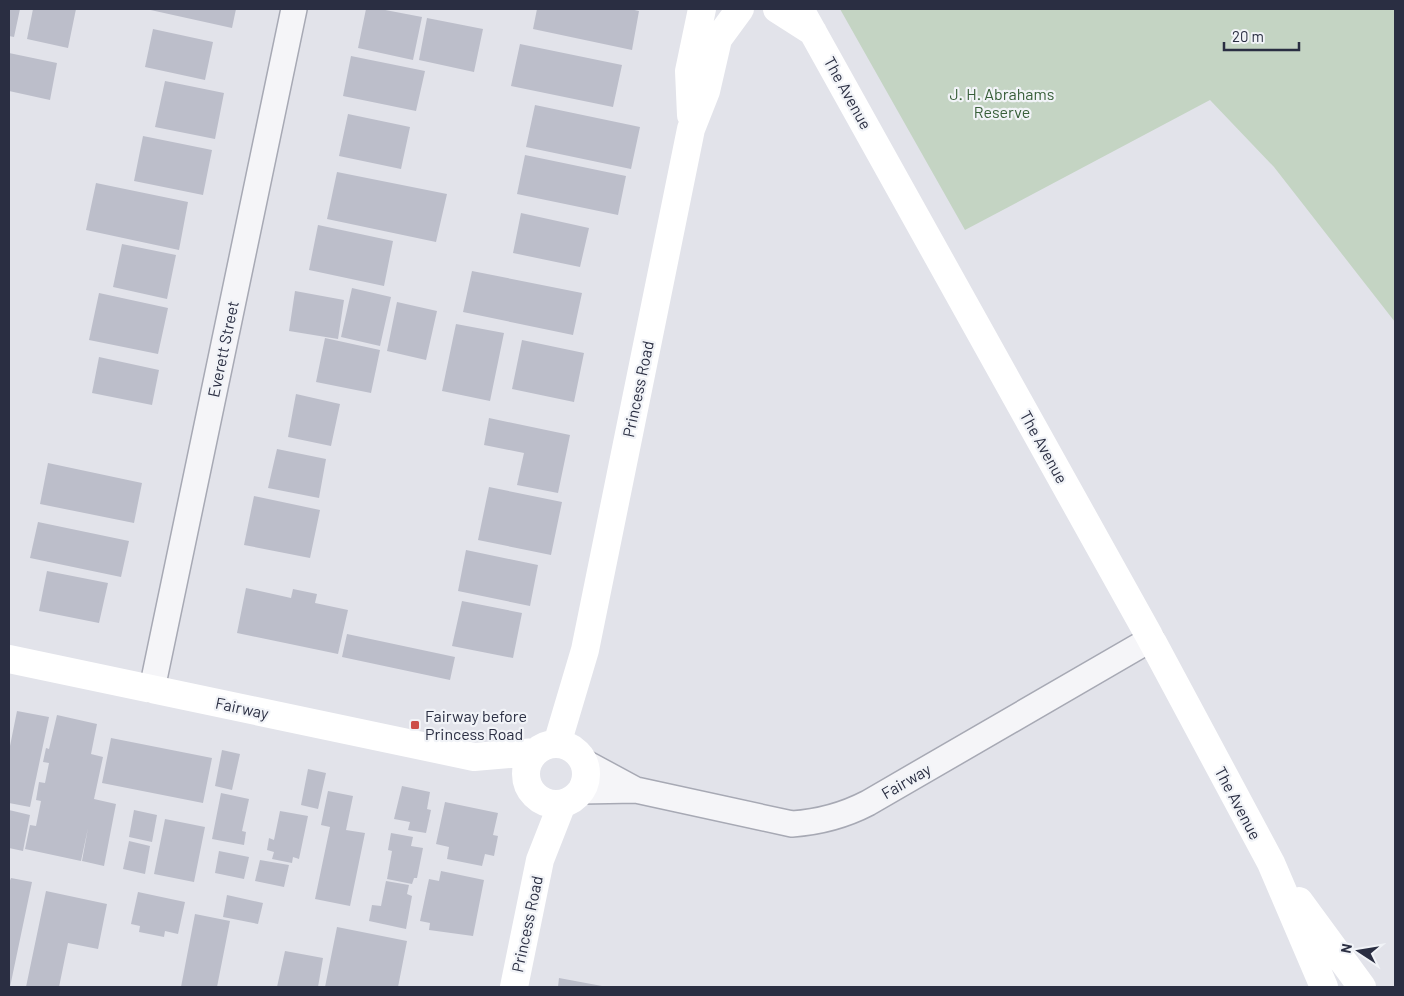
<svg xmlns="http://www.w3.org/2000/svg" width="1404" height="996" font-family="Barlow,sans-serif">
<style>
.green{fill:#c4d4c3}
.building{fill:#bcbeca}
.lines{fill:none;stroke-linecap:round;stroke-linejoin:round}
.street-casing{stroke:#a7a9b4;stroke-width:28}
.street{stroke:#f5f5f8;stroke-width:25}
.secondary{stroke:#fff;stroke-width:28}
.poi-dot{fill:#cd4f49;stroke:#f1f3f7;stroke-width:2}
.labels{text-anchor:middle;stroke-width:4.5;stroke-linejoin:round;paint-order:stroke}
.street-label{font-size:16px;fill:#2a2e42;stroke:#f1f3f7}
.park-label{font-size:16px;fill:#375e38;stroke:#f1f3f7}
.poi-label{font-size:16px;fill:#2a2e42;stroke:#f1f3f7;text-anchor:start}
</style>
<rect width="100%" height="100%" fill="#e2e3ea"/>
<path class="green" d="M840,9H1395V322L1274,167L1210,100L965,230Z"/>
<path class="building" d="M9,9H20L14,37L9,36Z
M33,9H76L68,48L27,39Z
M146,9H236L232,28Z
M366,9H380L422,17L413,60L358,48Z
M537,9H630L639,11L632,50L533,29Z
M427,18L483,29L474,72L419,60Z
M153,29L213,42L205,80L145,67Z
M520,44L622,65L613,107L511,86Z
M9,53L57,63L50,100L9,91Z
M351,56L425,71L416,111L343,96Z
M165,81L224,93L215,139L155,127Z
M535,105L640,127L631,169L526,147Z
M348,114L410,127L401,169L339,156Z
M143,136L212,150L203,195L134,181Z
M525,155L626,176L618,215L517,194Z
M337,172L447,194L436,242L327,219Z
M96,183L188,202L179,250L86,230Z
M521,213L589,228L580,267L513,253Z
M318,225L393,241L384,286L309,270Z
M122,244L176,255L167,299L113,287Z
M472,271L582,293L573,335L463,312Z
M352,288L391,297L380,346L341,337Z
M295,291L344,300L338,339L289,331Z
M99,293L168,308L158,354L89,340Z
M397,302L437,311L426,360L387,351Z
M456,324L504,333L490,401L442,391Z
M325,338L380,350L371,393L316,382Z
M522,340L584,353L574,402L512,389Z
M99,357L159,370L152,405L92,393Z
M296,394L340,404L331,446L288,437Z
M489,418L570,435L558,493L517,485L524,453L484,445Z
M277,449L326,459L319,498L268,488Z
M48,463L142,483L134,523L40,504Z
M489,487L562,502L551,555L478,540Z
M254,496L320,510L310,558L244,545Z
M38,522L129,541L121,577L30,558Z
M466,550L538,565L530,606L458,591Z
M47,571L108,583L99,623L39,611Z
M246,588L291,598L293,589L317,594L315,603L348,610L338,654L237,633Z
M462,601L522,613L513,658L452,646Z
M347,634L455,657L450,680L342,657Z
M17,711L49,717L30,807L9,803V751Z
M57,715L97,724L91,754L103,757L94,799L116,804L104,866L82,861L88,828L81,861L25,849L30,825L36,826L41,801L36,800L39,782L45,783L49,763L43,762L46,748L49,749Z
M111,738L212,758L203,803L102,783Z
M222,750L240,754L232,790L215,786Z
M308,769L326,773L318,809L301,805Z
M402,786L430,792L427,809L431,810L426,833L408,830L410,822L394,819Z
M328,791L353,796L346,830L365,833L350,906L315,899L330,827L321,825Z
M221,793L249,799L242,831L246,832L244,845L212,839Z
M445,802L498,813L493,835L498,836L494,856L485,854L482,866L447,859L449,847L436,844Z
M9,810L30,815L23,851L9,848Z
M134,810L157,815L152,842L129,837Z
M280,811L308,816L299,859L293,857L292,863L272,859L274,852L267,850L269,838L274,840Z
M165,819L205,827L194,882L154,874Z
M391,833L413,837L411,846L423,848L417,878H414L412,884L387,879L392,851L388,850Z
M129,841L150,846L145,874L123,869Z
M219,851L249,857L244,879L215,873Z
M260,860L289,865L284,887L255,881Z
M441,871L484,880L473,936L429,930L430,923L420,921L429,879L439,881Z
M11,878L32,882L10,987H9V883Z
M386,881L409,885L407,894L412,896L406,929L369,921L372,905L381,906Z
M46,891L107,904L98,949L68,943L59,987H26Z
M138,892L185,902L178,934L165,931L164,937L139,932L140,926L131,924Z
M227,895L263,903L258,924L223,917Z
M195,914L230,921L217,987H181Z
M337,927L407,941L398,987H325Z
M285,951L323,958L318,987H277Z
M559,978L602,986V987H558Z"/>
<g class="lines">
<defs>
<path id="street" d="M152,689L294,9
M584,762L634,789
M581,791L636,790L792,824C820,822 843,816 868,803L1151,639"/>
</defs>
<use href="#street" class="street-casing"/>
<use href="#street" class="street"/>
<path class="secondary" d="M777,9L813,32
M800,9L1151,639L1271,863L1324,987
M691,115L689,71L702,9
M9,659L474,757L535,752
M526 774a30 30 0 1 1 60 0a30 30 0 1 1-60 0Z
M557,744L585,650L691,129L706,91L718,39L740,9
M1299,901L1362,987
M514,987L540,860L562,804"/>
</g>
<rect class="poi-dot" x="410" y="720" width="10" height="10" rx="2.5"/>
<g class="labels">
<g class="street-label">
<text transform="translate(848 93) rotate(61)" y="6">The Avenue</text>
<text transform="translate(223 349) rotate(-78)" y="6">Everett Street</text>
<text transform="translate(638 389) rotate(-78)" y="6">Princess Road</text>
<text transform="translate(1044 447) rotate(61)" y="6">The Avenue</text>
<text transform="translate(242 708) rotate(12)" y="6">Fairway</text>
<text transform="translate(906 781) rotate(-30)" y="6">Fairway</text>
<text transform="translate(1238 803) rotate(62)" y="6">The Avenue</text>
<text transform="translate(527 924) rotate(-78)" y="6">Princess Road</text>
</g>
<g class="park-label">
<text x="1002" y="100">J. H. Abrahams<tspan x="1002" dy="18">Reserve</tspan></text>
</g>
<g class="poi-label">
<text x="425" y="722">Fairway before<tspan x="425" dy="18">Princess Road</tspan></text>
</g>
</g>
<rect width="1404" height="996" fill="none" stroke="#2a2e42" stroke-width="20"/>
<g transform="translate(1359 951) rotate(282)" stroke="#f1f3f7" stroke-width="4" paint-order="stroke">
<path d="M0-4L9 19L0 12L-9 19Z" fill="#2a2e42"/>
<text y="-8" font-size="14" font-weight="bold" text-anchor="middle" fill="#2a2e42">N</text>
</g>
<path d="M1224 42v8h75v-8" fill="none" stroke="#2a2e42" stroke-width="2.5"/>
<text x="1232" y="42" font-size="15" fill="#2a2e42" stroke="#f1f3f7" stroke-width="4" paint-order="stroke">20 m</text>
</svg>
